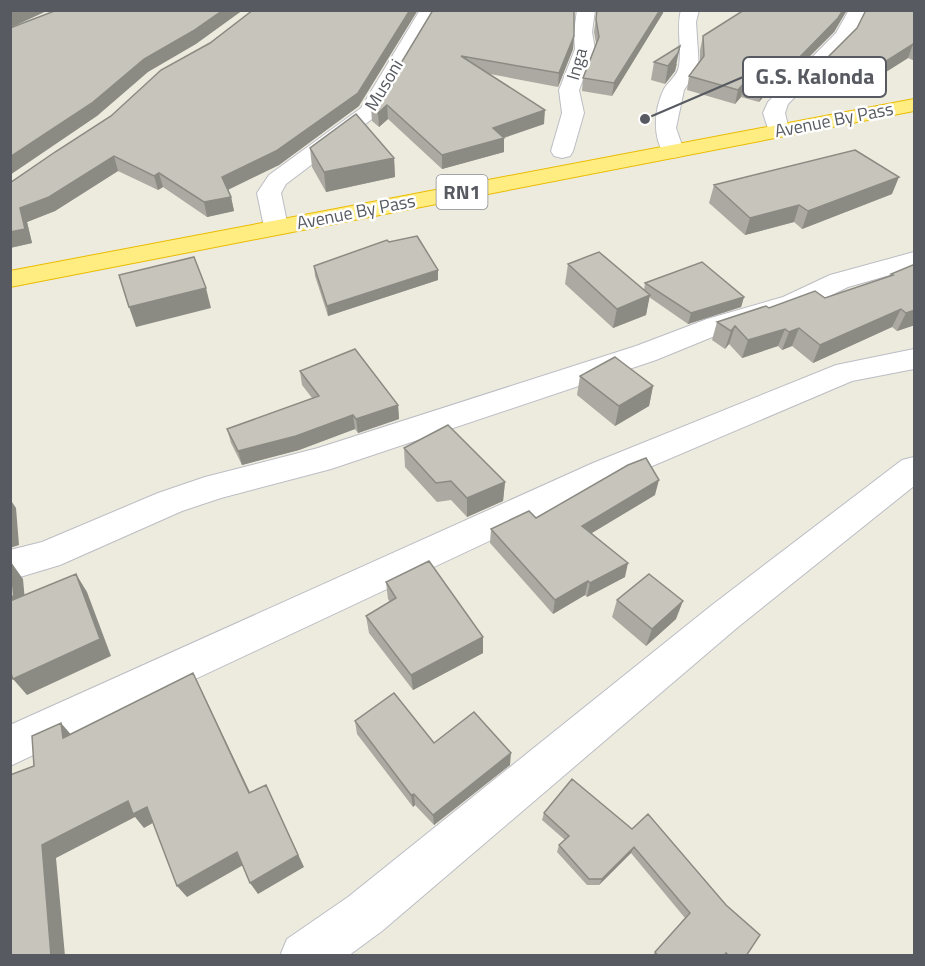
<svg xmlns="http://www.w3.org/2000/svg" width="925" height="966" font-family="'Titillium Web',sans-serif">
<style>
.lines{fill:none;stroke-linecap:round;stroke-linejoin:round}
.street-casing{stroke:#bbbdc4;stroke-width:2}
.highway-casing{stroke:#eabb00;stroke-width:2}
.street{fill:#fff;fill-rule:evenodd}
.highway{fill:#ffed82;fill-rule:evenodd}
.wall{fill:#aba9a1}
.shaded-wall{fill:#8b8a83}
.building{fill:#c7c5bb;stroke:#8b8a83;stroke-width:1.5}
.labels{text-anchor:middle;stroke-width:5;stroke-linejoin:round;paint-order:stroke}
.far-street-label{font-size:18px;fill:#575b61;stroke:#fff}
.shield{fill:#fff;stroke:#898c90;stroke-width:1.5}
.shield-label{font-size:20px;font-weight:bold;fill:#575b61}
.leader{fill:none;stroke:#575b61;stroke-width:2}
.callout-dot{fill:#575b61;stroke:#fff;stroke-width:2}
.callout{fill:#fff;stroke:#575b61;stroke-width:2}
.callout-label{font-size:22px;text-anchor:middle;font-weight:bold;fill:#575b61}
</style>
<rect width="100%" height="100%" fill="#edebde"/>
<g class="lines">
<defs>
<path id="street" d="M420,10H439L376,116L286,184L281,193L288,227L285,232L276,234L267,232L264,227L257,193L269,175L361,108Z
M577,10H595L592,32L595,49L579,90L584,113L573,151L570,156L562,158L554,156L551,151L562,113L559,90L575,49L574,32Z
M681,10H699L696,22L699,68L684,90L676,128L684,151L681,156L673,158L665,156C652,136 654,110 664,89C668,82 678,75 679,66C682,47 676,29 681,10Z
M849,10H867L851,40L788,104L785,113L789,130L786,135L778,136L770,135L763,113L768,102L836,33Z
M914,252V268L848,287L803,309L727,331L656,360L331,469L221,498L182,511L60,565L10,580V550L42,542L158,493L205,477L318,448L636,346L707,319L783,297L830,275Z
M914,349V369L852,381L617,481L10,766V725L593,463L836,365Z
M914,457V486L738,627L382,931L348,956H280L287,939L348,897L712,605L902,460Z"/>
<path id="highway" d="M914,99V111L10,287V271Z"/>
</defs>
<use href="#street" class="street-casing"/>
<use href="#highway" class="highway-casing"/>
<use href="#street" class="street"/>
<use href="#highway" class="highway"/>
</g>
<path class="wall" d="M433,10L574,36L573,49L558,87L490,74L544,124L504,138V152L442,169L388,119L379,127L372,121L371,108L377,103Z
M597,10L663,13L612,96L582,91L583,78L596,43L594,32Z
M744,10H847L834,32L788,78L782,76L759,102L741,97L735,104L687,90L689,76L700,60V50L703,36Z
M915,10V61L908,58L867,84L854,82L833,95L809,86L813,72L857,28Z
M654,62L677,64L675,71L665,84L651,80Z
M359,106L279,165L228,190L231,197L234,211L207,217L163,187L158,190L118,171L55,211L27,222L32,243L10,248V183L55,152Z
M310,148L394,158L395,177L326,192L312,167Z
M714,185L892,194L802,229L794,222L745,235L709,203Z
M568,264L644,290L645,283L744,297L741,307L688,324L649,297L646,315L613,328L565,284Z
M915,264V325L897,331L892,327L813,363L792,346L782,350L778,346L742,358L729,344L725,349L712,340L717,322L769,308L825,298L890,276L891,274Z
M314,266L438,280L328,316L315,276Z
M300,371L398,405L399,419L358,433L355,429L299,450L242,465L231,443L227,429L312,398L302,385Z
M580,376L653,386L649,406L615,426L577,395Z
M404,448L505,482L503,501L467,517L451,500L437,502L405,467Z
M655,495L592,533L625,577L587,597L585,595L553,614L490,543L491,529L536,518Z
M386,582L483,637V653L413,690L369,633L366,616L390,602L388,599Z
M617,600L676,619L646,646L612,617Z
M355,721L434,743L510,765L434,825L415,805L413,807L357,734Z
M572,779L746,956H652L685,918L631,853L599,885H587L557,852L559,845L565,840L542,820L544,813Z"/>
<path class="shaded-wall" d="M17,10H49L10,28V13Z
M223,10H243L196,44L148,72L97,116L10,175V157L144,59Z
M410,10H418L359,106L279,165L225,191L222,177Z
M660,10H664L663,13L612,96L614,83Z
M843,10H847L834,32L788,78L792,65Z
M574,36L573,49L558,87L559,73Z
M913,44L908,58L867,84L872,70Z
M680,46L675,71L665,84L668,66Z
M786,63L782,76L759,102L763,88Z
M858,68L854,82L833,95L838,81Z
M744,83L741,97L735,104L738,90Z
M387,105L388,119L379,127L378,113Z
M545,110L544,124L500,139L504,138V152L442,169V155L493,128Z
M114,156L118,171L55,211L27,222L32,243L10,248V232L20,208Z
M394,158L395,177L326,192L324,172Z
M159,173L163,187L158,190L154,176Z
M899,177L892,194L802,229L808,211Z
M231,197L234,211L207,217L204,202Z
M799,205L794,222L745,235L750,218Z
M438,270V280L328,316L327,306Z
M206,288L211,308L136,327L129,307Z
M650,295L646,315L613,328L617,309Z
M744,297L741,307L688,324L691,313Z
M901,309L892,327L813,363L820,345Z
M915,310V325L897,331L906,313Z
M735,326L729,344L725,349L731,331Z
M799,328L792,346L782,350L789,332Z
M785,329L778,346L742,358L748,340Z
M653,386L649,406L615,426L619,406Z
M398,405L399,419L358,433L356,419Z
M353,415L355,429L299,450L242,465L238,451Z
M659,480L655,495L580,540L582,526Z
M505,482L503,501L467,517V498Z
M10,499L16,508L19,545L10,548Z
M11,562L23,579L26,612L10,617Z
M628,563L625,577L587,597L590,583Z
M76,574L87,592L111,656L27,695L13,679Z
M588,581L585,595L553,614L555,600Z
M683,601L676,619L646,646L652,629Z
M483,637V653L413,690L411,675Z
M193,673L201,689L257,807L249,793Z
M61,723L74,738H63Z
M511,753L510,765L434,825L433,815Z
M266,785L304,867L258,894L250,883Z
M414,794L415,805L413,807L411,795Z
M128,801L147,807L158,820L144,828L135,817L56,858L65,956H51L42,845Z
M634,847L631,853L599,885L602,879Z
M237,852L245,864L187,897L177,886Z"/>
<path class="building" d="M57,10H223L193,31L144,59L92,103L10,157V28Z
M253,10H410L358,93L276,151L222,177L231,197L204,202L159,173L154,176L114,156L49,197L20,208L25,229L10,232V183L55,152L111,116L161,70L210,43Z
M433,10H574V36L559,73L461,56L545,110L493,128L504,138L442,155L387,105L378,113L371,108L377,103Z
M597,10L612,11L613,10H660L614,83L583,78L599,37L596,19Z
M744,10H843L838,18L792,65L786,63L763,88L744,83L738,90L689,76L704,56L703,36Z
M866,10H915V45L913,44L872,70L858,68L838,81L813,72L857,28Z
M680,46L678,53L668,66L654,62Z
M356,114L394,158L324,172L310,148Z
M855,150L899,177L808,211L799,205L750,218L714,185Z
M417,236L438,270L327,306L314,266L387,240L389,242Z
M599,252L650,295L617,309L568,264Z
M194,257L206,288L129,307L119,275Z
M702,262L744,297L691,313L645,283Z
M915,264V310L906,313L901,309L820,345L799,328L789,332L785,329L748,340L735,326L731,331L717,322L766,306L769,308L815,291L825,298L893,275L891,274Z
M355,349L398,405L356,419L353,415L296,436L238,451L227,429L319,396L300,371Z
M615,357L653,386L619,406L580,376Z
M448,425L505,482L467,498L451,481L436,483L404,448Z
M646,458L659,480L582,526L628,563L590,583L588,581L555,600L491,529L529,511L536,518L628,465Z
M429,561L483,637L411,675L366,616L396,598L386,582Z
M10,562L14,596L10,597Z
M76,574L100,639L13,679L10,671V601Z
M649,574L683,601L652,629L617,600Z
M193,673L249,793L266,785L298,855L250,883L237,852L177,886L147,807L133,814L128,801L42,845L51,956H10V775L34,766L32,736L61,723L63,738Z
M394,693L434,743L474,712L511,753L433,815L414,794L411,795L355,721Z
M572,779L632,829L648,814L726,905L760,935L746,956H729L726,953L724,956H658L655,952L690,913L634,847L602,879H589L559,845L569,836L544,813Z"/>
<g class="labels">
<g class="far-street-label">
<text transform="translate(577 64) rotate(-74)" y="6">Inga</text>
<text transform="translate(384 85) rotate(-59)" y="6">Musoni</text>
<text transform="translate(834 120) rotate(-11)" y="6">Avenue By Pass</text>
<text transform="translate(356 212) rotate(-11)" y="6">Avenue By Pass</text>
</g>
<rect class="shield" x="436.5" y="175" width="51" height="34" rx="4.5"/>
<g class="shield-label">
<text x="462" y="199">RN1</text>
</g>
</g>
<path class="leader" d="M645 119L743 77"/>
<circle class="callout-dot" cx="645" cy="119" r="6"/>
<rect class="callout" x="743" y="57" width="143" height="40" rx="6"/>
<g class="callout-label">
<text x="815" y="84">G.S. Kalonda</text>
</g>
<rect width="925" height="966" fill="none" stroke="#575b61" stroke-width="24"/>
</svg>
